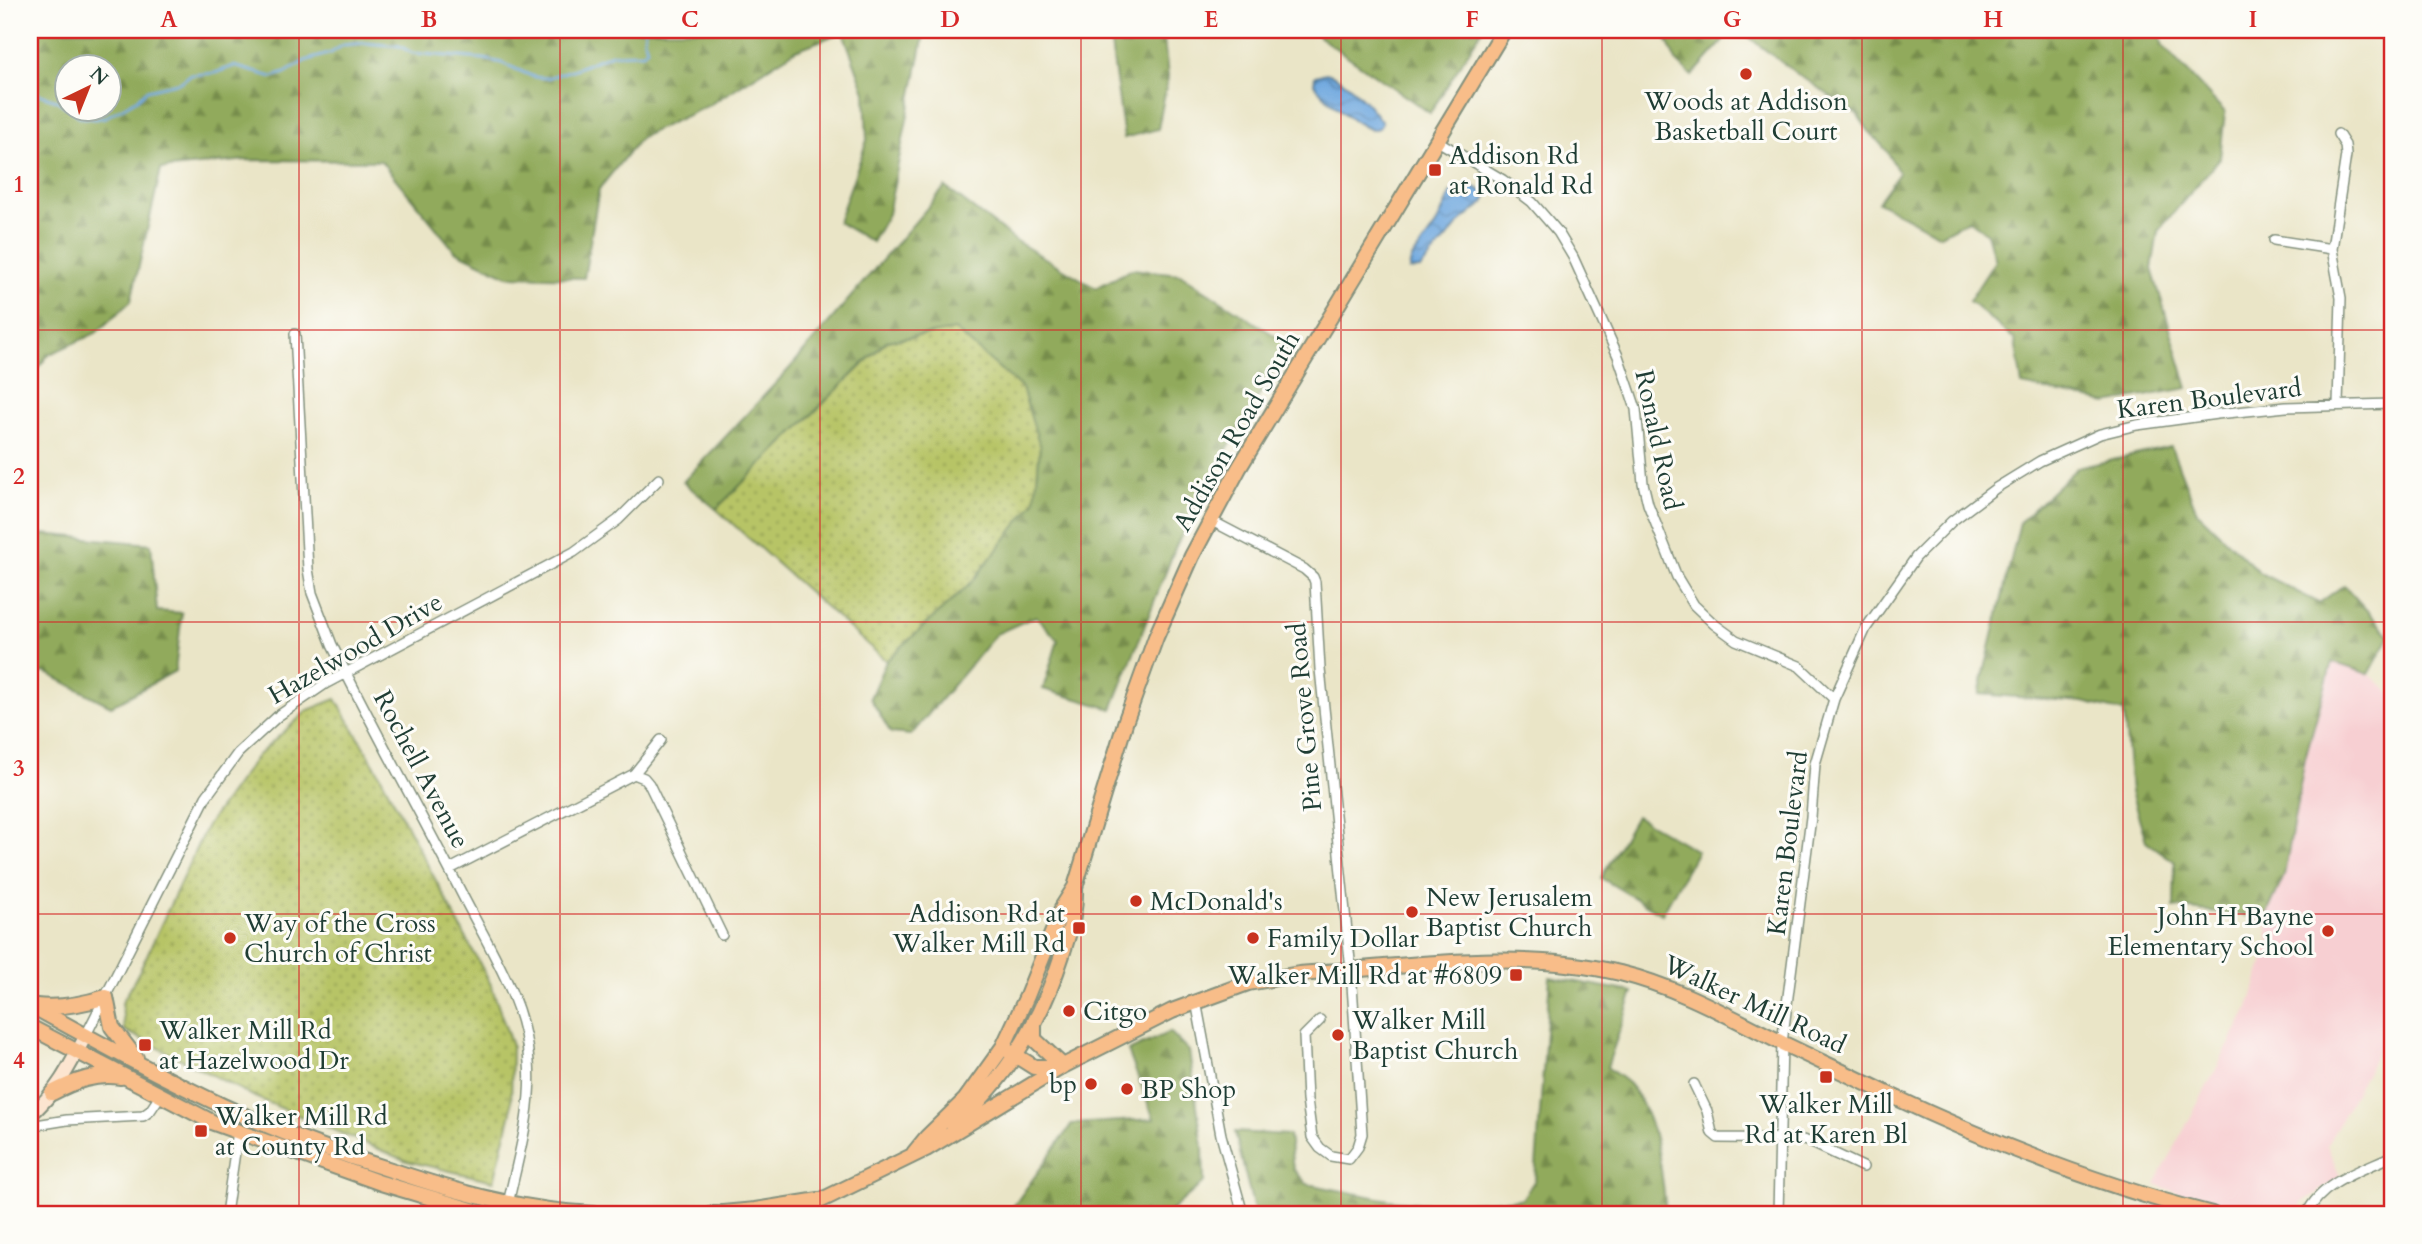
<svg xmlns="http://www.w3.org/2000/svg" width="2422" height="1244" font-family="Cardo,serif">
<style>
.built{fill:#f7cfd2}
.grass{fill:url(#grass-dots);stroke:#6b804d;stroke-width:2}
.forest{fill:url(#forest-firs);stroke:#587448;stroke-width:2;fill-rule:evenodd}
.water{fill:url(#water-waves);stroke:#48728a;stroke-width:2}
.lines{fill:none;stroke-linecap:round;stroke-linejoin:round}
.stream{stroke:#70a8df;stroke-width:2.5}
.street-casing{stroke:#84917e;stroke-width:12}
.secondary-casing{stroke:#84917e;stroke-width:16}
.primary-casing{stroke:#84917e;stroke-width:18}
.street{stroke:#fff;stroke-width:9}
.secondary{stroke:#fce5d0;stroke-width:12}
.primary{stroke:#f8bd89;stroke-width:14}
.grid{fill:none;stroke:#d62828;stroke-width:2;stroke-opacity:0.55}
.poi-dot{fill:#c8321e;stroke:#fdfcf7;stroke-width:2.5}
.labels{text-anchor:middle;stroke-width:6;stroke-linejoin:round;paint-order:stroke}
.poi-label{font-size:26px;fill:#1f3d34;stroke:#fdfcf7;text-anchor:start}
.street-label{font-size:26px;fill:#1f3d34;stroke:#fdfcf7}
.neatline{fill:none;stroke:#d62828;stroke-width:2.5}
.grid-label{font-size:23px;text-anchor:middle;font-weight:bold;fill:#d62828}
</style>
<defs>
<pattern id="grass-dots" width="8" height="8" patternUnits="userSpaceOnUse" patternTransform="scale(1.75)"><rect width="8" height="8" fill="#b7c466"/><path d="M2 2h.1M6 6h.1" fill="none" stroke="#94a055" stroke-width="1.8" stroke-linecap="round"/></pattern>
<pattern id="forest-firs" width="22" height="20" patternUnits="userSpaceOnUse" patternTransform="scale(1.75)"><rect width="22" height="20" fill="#91aa5b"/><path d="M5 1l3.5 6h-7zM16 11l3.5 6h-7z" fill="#768c4c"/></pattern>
<pattern id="water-waves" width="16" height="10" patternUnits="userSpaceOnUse" patternTransform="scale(1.75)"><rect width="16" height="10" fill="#70a8df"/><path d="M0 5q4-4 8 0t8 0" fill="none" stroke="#5b8ab6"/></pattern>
</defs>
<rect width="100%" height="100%" fill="#fdfcf7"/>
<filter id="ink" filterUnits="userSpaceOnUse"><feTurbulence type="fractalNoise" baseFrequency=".0143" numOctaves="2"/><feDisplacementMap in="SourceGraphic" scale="14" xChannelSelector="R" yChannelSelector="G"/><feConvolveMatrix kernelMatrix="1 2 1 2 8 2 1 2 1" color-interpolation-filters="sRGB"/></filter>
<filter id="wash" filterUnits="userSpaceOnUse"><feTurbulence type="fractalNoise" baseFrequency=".00686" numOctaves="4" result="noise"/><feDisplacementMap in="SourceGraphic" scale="28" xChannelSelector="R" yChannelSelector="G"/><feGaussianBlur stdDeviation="1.57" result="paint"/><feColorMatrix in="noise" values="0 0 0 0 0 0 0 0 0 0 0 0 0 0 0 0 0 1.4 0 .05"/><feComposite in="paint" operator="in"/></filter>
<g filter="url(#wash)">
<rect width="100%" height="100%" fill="#eae5c7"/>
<path class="built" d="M2332,662L2369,674L2392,694V875L2382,888L2392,944V1025L2327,1145L2340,1177L2303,1202L2296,1214H2266L2234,1209L2192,1198L2155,1184L2249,1007L2269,944L2265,918L2284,876L2305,758Z"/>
<path class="grass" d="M955,330L1022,388L1040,446L1035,502L971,583L886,661L716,509L887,341Z
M336,699L378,771L491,985L512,1046L511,1112L494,1181L407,1161L255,1097L124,1030L122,1003L142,966L206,827L257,756L308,710Z"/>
<path class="forest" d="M30,30H925L888,214L872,242L838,222L867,140L865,92L843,32L796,50L709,105L641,137L599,189L584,278L507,276L455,251L381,161L247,160L161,169L131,301L96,333L48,355L30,380ZM108,66V108H66V66Z
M1109,30H1163L1168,77L1158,129L1124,138Z
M1317,30H1482L1430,113L1318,36Z
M1662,30H1733L1692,76L1676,61Z
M1739,30H2158L2163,46L2225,112L2220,158L2158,231L2152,269L2188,388L2107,403L2022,385L2015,340L1969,301L1995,261L1987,233L1968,220L1940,235L1878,202L1899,173L1887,151L1869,131L1857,114L1796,73Z
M945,187L1016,241L1096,288L1132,269L1180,274L1289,345L1217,466L1176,546L1112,709L1043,689L1058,640L1036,616L996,634L911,735L891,733L870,698L886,661L971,583L1035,501L1040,446L1022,388L955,330L886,341L716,509L683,482L789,369Z
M2171,447L2197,512L2260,573L2319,603L2344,585L2390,636L2369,674L2332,662L2305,758L2284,876L2265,918L2174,907L2175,862L2146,841L2131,792L2124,712L2083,702L1979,694L2020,522L2077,468Z
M30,521L31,533L151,544L157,611L182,613L175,671L111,706L45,672L30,675Z
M1636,816L1697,851L1662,914L1601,878Z
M1550,977L1633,992L1607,1067C1614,1073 1623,1078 1629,1084C1658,1119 1662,1171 1666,1214H1255L1235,1132L1289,1135L1293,1169L1307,1184L1389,1200L1441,1205L1522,1199L1535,1180Z
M1170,1032L1189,1051L1203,1147L1204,1182L1167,1214H1008L1072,1124L1154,1119L1128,1051Z"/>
<path class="water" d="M1326,73C1345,77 1371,106 1382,123L1379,128L1371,130C1348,119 1331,104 1314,84L1315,76Z
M1463,185L1477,188L1487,196L1484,203L1463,219L1420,269L1409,270L1411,260L1436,225L1451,192Z"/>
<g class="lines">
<path class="stream" d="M30,91L56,100L66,107
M69,108L80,117L95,119L106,117L136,100L147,90L181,82L190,75L215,73L234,66L272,77L285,73L305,61L331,53L343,45L365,43L400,46L412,53L484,59L502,63L534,77L547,78L575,69L612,54L643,53L647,49L644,39L645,30"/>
</g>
</g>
<g filter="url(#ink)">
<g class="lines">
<defs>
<path id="street" d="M1436,140L1503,180L1532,202L1558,232L1573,257L1618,356L1631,394L1636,409L1643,483L1648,504L1677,577L1694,605L1714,624L1736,640L1799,666L1834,699
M2274,240L2332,249L2341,298L2338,405
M2332,249L2346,155L2345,145L2338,134
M295,334L308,569L312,593L332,645C374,731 422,815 465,900C492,952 525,1003 529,1062C533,1110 518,1157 508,1204
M1210,520L1304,569L1313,577L1315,582L1320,669L1351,970L1362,1134L1358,1147L1349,1159L1331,1156L1320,1148L1312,1137L1307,1100L1304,1036L1320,1020
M634,774L644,778L649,784L722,935
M450,869L634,774L661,740
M1196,1001L1221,1135L1243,1214
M86,1035L206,797L238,753L278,716L325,684L574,552L618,520L659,479
M1694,1084L1707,1111L1712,1133L1718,1138L1799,1139L1810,1142L1863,1167
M30,1126L67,1120L143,1116L150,1111L160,1096
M226,1214L238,1131
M1778,1214L1782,1043L1811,817L1815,764L1834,699L1866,628L1916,557L1952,521L1996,488L2040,461L2100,434L2137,425L2217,414L2286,407L2392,404
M2307,1214C2321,1182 2363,1170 2392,1156"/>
<path id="secondary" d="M30,1115C56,1094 71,1064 86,1035
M505,1214L508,1204"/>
<path id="primary" d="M30,1005C93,1040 157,1075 223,1106C277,1131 334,1152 391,1170C457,1192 523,1211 593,1214
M36,1006C60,1009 83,1004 106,997L112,1027L136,1058
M1034,1025V1039L1063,1066
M30,1027L214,1123L381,1183L485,1214
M1010,1052L1034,1067H1058
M52,1093C75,1081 95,1073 121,1077
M953,1125C1007,1080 1041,1021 1062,955C1070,929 1076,914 1075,887L1126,720L1156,637L1192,556L1239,468L1504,30
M914,1153L927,1137L965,1100L1003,1047L1027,996L1063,906L1075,887
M712,1214L755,1210L819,1200
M793,1214L926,1149L1063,1066L1172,1011L1248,983L1299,974C1405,967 1516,948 1620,973C1678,987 1728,1016 1780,1042C1817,1060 1854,1077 1890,1095C1993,1144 2102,1186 2212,1214"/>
</defs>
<use href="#street" class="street-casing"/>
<use href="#secondary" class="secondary-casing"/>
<use href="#primary" class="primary-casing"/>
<use href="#street" class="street"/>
<use href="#secondary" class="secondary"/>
<use href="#primary" class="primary"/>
</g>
</g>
<path class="grid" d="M299,30V1214M560,30V1214M820,30V1214M1081,30V1214M1341,30V1214M1602,30V1214M1862,30V1214M2123,30V1214M30,330H2392M30,622H2392M30,914H2392"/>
<g class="poi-dot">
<circle cx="1746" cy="74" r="7"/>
<rect x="1428" y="163" width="14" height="14" rx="3.5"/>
<circle cx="1136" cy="901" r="7"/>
<circle cx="1412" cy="912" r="7"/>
<rect x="1072" y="921" width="14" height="14" rx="3.5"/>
<circle cx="2328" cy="931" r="7"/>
<circle cx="230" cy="938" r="7"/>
<circle cx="1253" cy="938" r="7"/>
<rect x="1509" y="968" width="14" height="14" rx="3.5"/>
<circle cx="1069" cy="1011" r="7"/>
<circle cx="1338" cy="1035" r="7"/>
<rect x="138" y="1038" width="14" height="14" rx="3.5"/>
<rect x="1819" y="1070" width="14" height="14" rx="3.5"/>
<circle cx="1091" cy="1084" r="7"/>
<circle cx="1127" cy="1089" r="7"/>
<rect x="194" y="1124" width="14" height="14" rx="3.5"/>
</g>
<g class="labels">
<g class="poi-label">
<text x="1746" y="110" text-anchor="middle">Woods at Addison<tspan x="1746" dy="30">Basketball Court</tspan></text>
<text x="1449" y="164">Addison Rd<tspan x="1449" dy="30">at Ronald Rd</tspan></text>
<text x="1426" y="906">New Jerusalem<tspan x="1426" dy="30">Baptist Church</tspan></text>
<text x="1150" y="910">McDonald's</text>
<text x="1065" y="922" text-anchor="end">Addison Rd at<tspan x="1065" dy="30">Walker Mill Rd</tspan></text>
<text x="2314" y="925" text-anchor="end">John H Bayne<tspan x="2314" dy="30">Elementary School</tspan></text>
<text x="244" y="932">Way of the Cross<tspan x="244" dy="30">Church of Christ</tspan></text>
<text x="1267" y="947">Family Dollar</text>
<text x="1502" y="984" text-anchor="end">Walker Mill Rd at #6809</text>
<text x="1083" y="1020">Citgo</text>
<text x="1352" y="1029">Walker Mill<tspan x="1352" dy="30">Baptist Church</tspan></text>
<text x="159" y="1039">Walker Mill Rd<tspan x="159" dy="30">at Hazelwood Dr</tspan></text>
<text x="1077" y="1093" text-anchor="end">bp</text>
<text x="1141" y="1098">BP Shop</text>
<text x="1826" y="1113" text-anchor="middle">Walker Mill<tspan x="1826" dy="30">Rd at Karen Bl</tspan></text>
<text x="215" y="1125">Walker Mill Rd<tspan x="215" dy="30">at County Rd</tspan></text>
</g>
<g class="street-label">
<text transform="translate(2209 398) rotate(-7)" y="9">Karen Boulevard</text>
<text transform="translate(1236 431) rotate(-60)" y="9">Addison Road South</text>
<text transform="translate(1659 440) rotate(78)" y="9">Ronald Road</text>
<text transform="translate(355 648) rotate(-30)" y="9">Hazelwood Drive</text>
<text transform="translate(1304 717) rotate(-95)" y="9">Pine Grove Road</text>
<text transform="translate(422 769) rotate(62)" y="9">Rochell Avenue</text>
<text transform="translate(1787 843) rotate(-83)" y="9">Karen Boulevard</text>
<text transform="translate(1755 1004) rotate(25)" y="9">Walker Mill Road</text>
</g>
</g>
<rect width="2422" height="1244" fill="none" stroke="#fdfcf7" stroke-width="77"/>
<g transform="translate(88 88) rotate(43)"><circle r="33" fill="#fdfcf7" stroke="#a4b0a9" stroke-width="2"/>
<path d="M0-5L12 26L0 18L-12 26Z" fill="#c8321e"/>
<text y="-10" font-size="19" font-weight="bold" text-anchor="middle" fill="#1f3d34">N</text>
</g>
<rect x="38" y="38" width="2346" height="1168" class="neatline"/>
<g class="grid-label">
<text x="169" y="27">A</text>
<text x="429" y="27">B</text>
<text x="690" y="27">C</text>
<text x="950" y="27">D</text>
<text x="1211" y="27">E</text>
<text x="1472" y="27">F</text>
<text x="1732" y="27">G</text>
<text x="1993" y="27">H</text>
<text x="2253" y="27">I</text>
<text x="19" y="192">1</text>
<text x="19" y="484">2</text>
<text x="19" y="776">3</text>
<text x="19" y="1068">4</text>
</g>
</svg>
